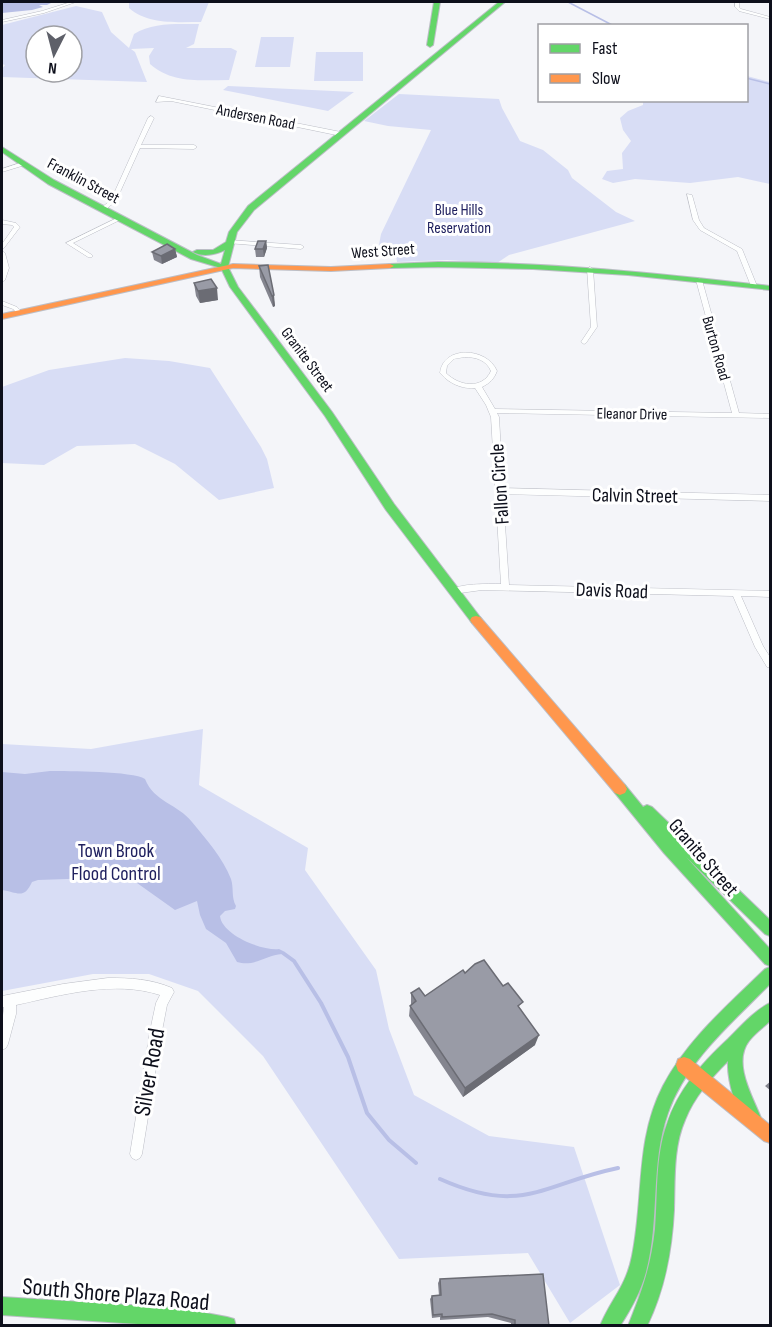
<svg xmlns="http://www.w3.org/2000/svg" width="772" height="1327" font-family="'Sofia Sans Condensed',sans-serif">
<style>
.green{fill:#d8ddf5;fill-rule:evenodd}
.water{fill:#b8bfe6}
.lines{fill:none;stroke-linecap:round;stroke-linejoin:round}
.stream-far1{stroke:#b8bfe6;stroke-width:1.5}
.stream{stroke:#b8bfe6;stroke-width:4}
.street-casing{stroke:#bcbec6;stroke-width:1}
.fast-casing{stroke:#bcbec6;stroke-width:2}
.slow-casing{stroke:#bcbec6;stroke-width:2}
.street{fill:#fdfefe;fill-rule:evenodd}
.fast{fill:#63d668;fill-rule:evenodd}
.slow{fill:#ff974d;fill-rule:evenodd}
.wall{fill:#84858f}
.shaded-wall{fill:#6b6c74}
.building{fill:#999ba6;stroke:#6b6c74;stroke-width:1.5}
.labels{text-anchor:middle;stroke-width:6;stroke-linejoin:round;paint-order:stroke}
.far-street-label{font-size:16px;fill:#0d0f1b;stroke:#fff}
.far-park-label{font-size:16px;fill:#20215f;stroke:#fff}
.street-label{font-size:20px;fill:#0d0f1b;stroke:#fff}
.park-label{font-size:20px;fill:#20215f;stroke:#fff}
.near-street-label{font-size:24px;fill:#0d0f1b;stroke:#fff}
</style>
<rect width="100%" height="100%" fill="#f4f5f9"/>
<path class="green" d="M129,2H209L201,22C178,22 148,25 129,8Z
M76,6L102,12L111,32L129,48L134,34C153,22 177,24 199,24L194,44L186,48H231L237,51L229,80C202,80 172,84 150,64L149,56L154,48L131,49L135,52L147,82L2,77V69L5,65L2,64V25ZM36,36H72V72H36Z
M261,37H294L290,67H255Z
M316,52H363V81H314Z
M747,76L770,82V184L738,177L690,183L635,179L613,183L602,179L607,171L623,169L622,153L631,141L623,130L620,118L628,111L643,105V101L746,100Z
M228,86L354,92L328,111L223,90Z
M399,94L499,99L502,108L520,141L543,150L568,170L572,178L616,212L635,221L509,255L497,263L447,260L397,262L396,255L378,250L381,234L431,130L388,126L364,121Z
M125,358L169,361L210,368L261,447L267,459L274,488L219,500L175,464L135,444L77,446L44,465L2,463V387L49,370Z
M203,729L199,785L308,848L305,870L376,970L389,1029L414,1095L489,1136L574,1147L620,1285L570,1323L528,1253L399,1259L263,1056L198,991L149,974H93L2,991V744L91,749Z"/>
<path class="water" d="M2,2H53L47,5H39L43,7L32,10L2,13Z
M50,771C67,771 133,771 145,779C154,802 178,804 192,822C206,839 223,858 231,879C234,888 231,897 236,906L235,909L225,911L220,916C222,935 262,951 279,949L283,951L282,954C266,955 255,967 237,962L226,943L206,929L200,915L197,901L175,910L137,883L124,877L38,880L32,882C24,900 17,892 2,890V772L25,774Z"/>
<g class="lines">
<path class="stream-far1" d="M568,2L614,26
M746,78L770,84"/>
<path class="stream" d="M283,953L294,961L321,1003L348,1057L367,1113L389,1140L416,1163
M440,1179C523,1216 541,1184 618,1168"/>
<defs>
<path id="street" d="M71,2H76L44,13L2,22V20L42,11Z
M735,2H739V7L741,9L770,17V19L739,11L735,7Z
M159,96L341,132L344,134L341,136L171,101L156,102Z
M151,116L154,118L141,145H194L197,147L194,149L140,148L116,201L105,210H101V208L111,200L148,118Z
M23,162L25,163V165L2,172V169Z
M687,194L692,195L699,220L704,228L742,249L757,286L756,287L751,286L737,251L700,230L693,220Z
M119,217L124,218L73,243L92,255V257H88L66,243Z
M2,220L16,223L20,227L4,248L2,249V244L14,227L12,225L2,224Z
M229,240L301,245L304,247L301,249L227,243L226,242Z
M2,251L5,253L9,268L5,280L2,282Z
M590,267L593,269L597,327L586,343L584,344L581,342L591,327L587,269Z
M699,278L702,280L739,413L770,414V418L497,413L499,417L503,488L770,495V501L503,494L509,585L770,591V597L741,596L763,646L770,657V667H767L755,647L733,596L482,590L453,594L450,593L449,591C459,583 487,584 501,584L491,417L486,405L475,388C462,389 450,384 441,374L440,373C443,345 487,347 497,371C494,379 490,383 482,387L495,409L732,413L696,280ZM465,357C476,357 486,360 491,371C482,390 459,386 446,373L447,366L454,359Z
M2,301L17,307L22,312L17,313L13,309L2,305Z
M108,978C131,978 151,979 172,988L174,992L167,1005L162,1031L142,1154L140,1158L136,1160L132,1158L130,1154L150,1031L156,1003L160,995C114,980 62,995 16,1005V1014L8,1044L6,1048L2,1050V1024L4,1007L2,1008V996L63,984Z"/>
<path id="fast" d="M434,2H440L433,45L430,47L427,45Z
M499,2H505L254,210L237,232L228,267L238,287L332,412L394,504L480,617L482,620L480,623H472L386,510L325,416L230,287L221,268L191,259L48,184L2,152V147L54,180L197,255L221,264L225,250C216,255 202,257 193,252L197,250H213L226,242L229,232L248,206Z
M438,262C549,262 659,273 770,286V290L628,275L533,269L438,267L390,268L386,266L390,264Z
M620,783L625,785L643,807L647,805L652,807L770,920V936L765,934L686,857L770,949V966L765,964L664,853L615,793L613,789L615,785Z
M770,967V984C733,1022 686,1061 668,1113C650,1164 660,1220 646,1272C641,1291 631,1309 620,1326H600C611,1299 626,1287 632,1256C644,1198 635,1140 663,1086C687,1040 728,1005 765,969Z
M770,1003V1021C764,1027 755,1033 749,1041C732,1063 753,1097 761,1118L759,1124L753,1126C736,1119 727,1078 728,1061C711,1078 694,1097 685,1120C673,1147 675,1181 674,1210C672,1250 665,1289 647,1326H628C642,1291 651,1266 655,1229C658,1194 655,1157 667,1124C678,1090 702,1063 728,1039C740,1027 755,1010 770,1003Z
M2,1297L179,1308L227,1317L234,1319L236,1326H168L2,1315Z"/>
<path id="slow" d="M233,264L331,267L390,264L394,266L390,268L331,271L233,268L2,319V314Z
M476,616L480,617L625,785L627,789L625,793L620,795L615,793L472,623L470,620L472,617Z
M684,1057L690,1059L770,1125V1143L764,1141L678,1071L676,1065L678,1059Z"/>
</defs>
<use href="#street" class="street-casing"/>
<use href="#fast" class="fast-casing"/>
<use href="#slow" class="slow-casing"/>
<use href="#street" class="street"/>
<use href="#fast" class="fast"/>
<use href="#slow" class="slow"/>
</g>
<path class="wall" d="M266,241L267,248L264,257H256L255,249Z
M175,249L177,257L162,264L154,260L152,252Z
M268,265L275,306L273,307L260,277L259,266Z
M194,283L218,300L200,303L196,296Z
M465,973L521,1009L535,1045L463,1097L409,1016L410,1006L411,1005V993L425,996Z
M771,1081V1091L765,1086Z
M440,1279L549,1326H511V1323L488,1317L440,1320V1317L432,1318L430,1299L432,1296H439L438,1283Z"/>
<path class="shaded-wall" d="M266,241L267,248L264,257L263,249Z
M175,249L177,257L162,264L161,256Z
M217,288L218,300L200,303L198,291Z
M274,295L275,306L273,307L272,296Z
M539,1035L535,1045L463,1097L465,1088Z"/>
<path class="building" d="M258,241H266L263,249H255Z
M167,244L175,249L161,256L152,252Z
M268,265L274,295L272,296L259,266Z
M211,279L217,288L198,291L194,283Z
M484,960L503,986L508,983L523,1002L518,1006L539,1035L465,1088L410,1006L416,1001L411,993L419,988L425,996L463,970L465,973L475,964Z
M543,1274L549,1326H515V1320L492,1314L442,1317V1314L433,1315L432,1296L441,1295L440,1279Z"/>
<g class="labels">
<g class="far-street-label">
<text transform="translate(256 116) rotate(11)" y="6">Andersen Road</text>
<text transform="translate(84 180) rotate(28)" y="6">Franklin Street</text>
<text transform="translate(383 250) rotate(-4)" y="6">West Street</text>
<text transform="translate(717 348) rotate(74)" y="6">Burton Road</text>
<text transform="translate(308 359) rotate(53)" y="6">Granite Street</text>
<text transform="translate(632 413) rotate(1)" y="6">Eleanor Drive</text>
</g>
<g class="far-park-label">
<text x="459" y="215">Blue Hills<tspan x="459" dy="18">Reservation</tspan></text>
</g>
<g class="street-label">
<text transform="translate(499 484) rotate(-94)" y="7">Fallon Circle</text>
<text transform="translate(635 495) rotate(1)" y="7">Calvin Street</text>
<text transform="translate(612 590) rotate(2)" y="7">Davis Road</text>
<text transform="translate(704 857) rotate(49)" y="7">Granite Street</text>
</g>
<g class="park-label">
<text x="116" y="857">Town Brook<tspan x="116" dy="23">Flood Control</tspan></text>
</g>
<g class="near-street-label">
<text transform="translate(149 1072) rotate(-80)" y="8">Silver Road</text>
<text transform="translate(116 1294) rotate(5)" y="8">South Shore Plaza Road</text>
</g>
</g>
<rect width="772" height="1327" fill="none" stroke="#0d0f1b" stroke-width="6"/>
<rect x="538" y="24" width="210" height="78" fill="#ffffff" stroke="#9e9fa4" stroke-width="1.5"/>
<rect x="550" y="44" width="30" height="9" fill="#63d668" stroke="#9e9fa4" stroke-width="1.5"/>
<text x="592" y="54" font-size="18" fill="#0d0f1b">Fast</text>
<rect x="550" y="74" width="30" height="9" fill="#ff974d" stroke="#9e9fa4" stroke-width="1.5"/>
<text x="592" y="84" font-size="18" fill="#0d0f1b">Slow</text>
<g transform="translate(54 54) rotate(186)"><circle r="28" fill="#ffffff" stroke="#9e9fa4" stroke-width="1.5"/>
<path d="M0-4.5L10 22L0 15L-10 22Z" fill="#5e6069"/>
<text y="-9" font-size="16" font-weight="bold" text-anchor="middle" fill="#0d0f1b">N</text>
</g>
</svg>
